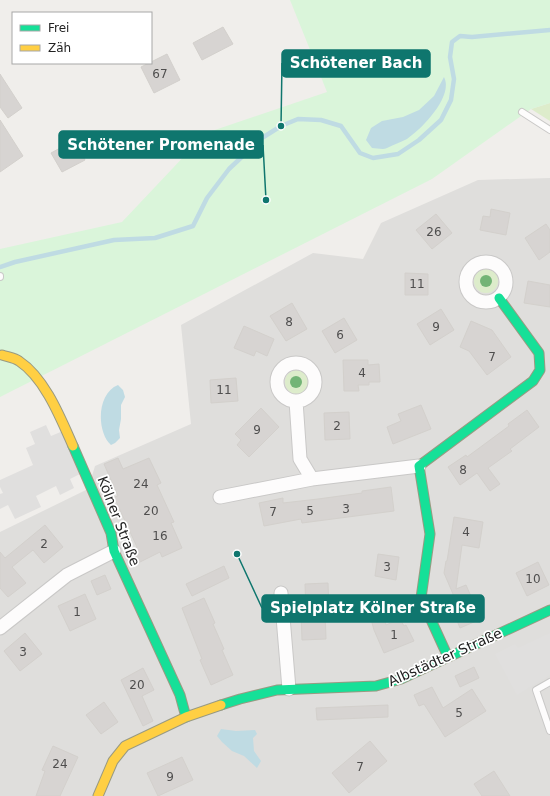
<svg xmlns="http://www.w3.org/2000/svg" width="550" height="796" font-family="'DejaVu Sans',sans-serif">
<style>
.residential{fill:#dfdedc}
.grass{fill:#ddeccb}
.park{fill:#daf5da}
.parking{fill:#e0dfde}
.water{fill:#bfdbe3}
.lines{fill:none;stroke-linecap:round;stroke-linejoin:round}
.stream{stroke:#bfdbe3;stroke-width:4.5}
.building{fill:#d7d4d2;stroke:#d3d0cc}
.lane-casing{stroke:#c9c8c7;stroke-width:8}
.street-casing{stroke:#c9c8c7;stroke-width:15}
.fast-casing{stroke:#999a82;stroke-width:11}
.slow-casing{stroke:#999a82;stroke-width:11}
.lane{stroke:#fdfcfc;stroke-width:6}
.street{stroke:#fdfcfc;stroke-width:13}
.fast{stroke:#16e098;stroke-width:9}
.slow{stroke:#ffcf43;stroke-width:9}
.tree{fill:#73b476}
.labels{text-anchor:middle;stroke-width:3.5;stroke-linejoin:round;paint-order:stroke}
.number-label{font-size:12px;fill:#4f4e4e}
.street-label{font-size:14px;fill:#222;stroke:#fff}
.leader{fill:none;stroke:#0f766e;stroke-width:1.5}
.callout-dot{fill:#0f766e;stroke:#fff;stroke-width:1.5}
.callout{fill:#0f766e;stroke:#0f766e;stroke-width:1.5}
.callout-label{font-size:15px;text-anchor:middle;font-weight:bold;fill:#fff}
</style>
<rect width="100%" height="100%" fill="#f0eeeb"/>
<path class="residential" d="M550,178V796H0V532L88,489L95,466L191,424L181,325L313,253L363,259L381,223L478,180Z"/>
<path class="grass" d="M550,103V121L531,109Z
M474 281a12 12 0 1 1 24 0a12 12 0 1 1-24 0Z
M285 382a12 12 0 1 1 24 0a12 12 0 1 1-24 0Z"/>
<path class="park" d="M290,0H550V103L531,109L432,179L0,397V249L122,222L206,133L327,92Z"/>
<path class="parking" d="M46,425L51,436L63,431L82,473L70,479L74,488L60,495L56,486L36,496L41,507L15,519L8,505L0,509V494L3,493L0,487V480L33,465L26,448L35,444L30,432Z
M550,633V675L517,695L495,654L515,644L518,648Z"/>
<path class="water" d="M444,77C454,96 422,129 407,139C401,142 393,145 387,148C383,150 377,148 372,148L366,140L371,128L382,121L403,117L419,110L434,96Z
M118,385L123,390L125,397L121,405V419L119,430L120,438L115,443L111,445C96,431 97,393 118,385Z
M221,729L236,731L255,730L257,734L253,738L254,751L261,761L257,768L244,756L232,751L222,742L217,736Z"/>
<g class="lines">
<path class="stream" d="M0,267L15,262L114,240L155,238L193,226L207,198L229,169L262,138L281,126L298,119L321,120L341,126L360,153L373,158L398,154L419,140L441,120L451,100L454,79L450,57L452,42L460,36L472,37L550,30"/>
</g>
<path class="building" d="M223,27L233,44L202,60L193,43Z
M167,54L180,80L154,93L141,67Z
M0,74L22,108L8,118L0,107Z
M0,120L23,156L0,172Z
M75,140L85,160L62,172L51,153Z
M491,209L510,213L506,235L480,230L483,216L490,217Z
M436,214L452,233L432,249L416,230Z
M546,224L550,230V252L539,260L525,238Z
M405,273L428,274V295H405Z
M528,281L550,285V307L524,303Z
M292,303L307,329L286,341L270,316Z
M441,309L454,330L430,345L417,324Z
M344,318L357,340L335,353L322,331Z
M471,321L492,330L511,357L487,375L469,351L460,347Z
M244,326L274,339L267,356L256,351L254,356L234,348Z
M343,360H368V365L379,364L380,382H369V385H358L359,391H344Z
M236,378L238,401L211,403L210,380Z
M421,405L431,429L393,444L387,427L401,421L398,414Z
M261,408L279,427L249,457L237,445L241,440L235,434Z
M527,410L539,427L510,449L512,451L488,468L500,484L490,491L477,473L460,485L448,467L466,455L467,457L509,426L508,424Z
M349,412L350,439L325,440L324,413Z
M118,458L123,469L149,458L161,483L157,485L174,522L171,523L182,548L162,557L160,552L138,563L132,550L137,547L114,497L118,496L104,464Z
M391,487L394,511L302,523L301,519L264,526L259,503L283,498V503L318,499L362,493V491Z
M454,517L483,522L479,548L462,545L456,589L466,585L481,619L460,628L450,603L456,601L444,573L446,561H447Z
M45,525L63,547L44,563L33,550L12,567L26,583L8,597L0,588V552L5,558Z
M378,554L399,557L396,580L375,576Z
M538,562L549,585L527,596L516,573Z
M224,566L229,578L192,596L186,584Z
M105,575L111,589L97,595L91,581Z
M328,583L329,611H325L326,639L302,640L301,612H306L305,584Z
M85,594L96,619L70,631L58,606Z
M204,598L215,623L213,624L224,649L222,650L233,675L211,685L200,660L202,659L182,608Z
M382,608L386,625L400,619L404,626L406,625L414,641L384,653L374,630L369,612Z
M25,633L42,654L20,671L4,651Z
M474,667L479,678L460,687L455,676Z
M143,668L154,690L142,696L153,721L143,726L121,680Z
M432,687L443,708L472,689L486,711L445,737L424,704L419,706L414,695Z
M104,702L118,722L101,734L86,715Z
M388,705V717L317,720L316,708Z
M370,741L387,761L349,793L332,773Z
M53,746L78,757L60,796H36L45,771L42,770Z
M182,757L193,780L158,796L147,773Z
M494,771L510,796H482L474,784Z"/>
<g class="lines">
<defs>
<path id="lane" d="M522,112L550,130
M0,276V277
M550,682L536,690L550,731"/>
<path id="street" d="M466 282a20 20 0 1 1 40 0a20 20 0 1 1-40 0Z
M277 382a19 19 0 1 1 38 0a19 19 0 1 1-38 0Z
M296,401L300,459L312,479
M220,497L312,479L419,466
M281,593L289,689
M0,628L67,575L114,551"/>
<path id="fast" d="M73,446L111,533L114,551L180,695L186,717
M448,657L421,598L430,534L419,466L533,381L540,370L539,353L499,298
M221,705L240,699L277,690L376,686L401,679L550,610"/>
<path id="slow" d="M2,355C8,357 15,358 19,361C45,378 61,419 73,446
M98,796L113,761L125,746L186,717L221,705"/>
</defs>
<use href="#lane" class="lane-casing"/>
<use href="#street" class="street-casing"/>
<use href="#fast" class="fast-casing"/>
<use href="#slow" class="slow-casing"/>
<use href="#lane" class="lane"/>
<use href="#street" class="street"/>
<use href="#fast" class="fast"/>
<use href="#slow" class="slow"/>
</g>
<g class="tree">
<circle cx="486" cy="281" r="6"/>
<circle cx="296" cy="382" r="6"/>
</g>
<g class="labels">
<g class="number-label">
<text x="160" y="78">67</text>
<text x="434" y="236">26</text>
<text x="417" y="288">11</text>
<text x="289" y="326">8</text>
<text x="436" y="331">9</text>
<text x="340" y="339">6</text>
<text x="492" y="361">7</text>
<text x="362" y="377">4</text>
<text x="224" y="394">11</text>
<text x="337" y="430">2</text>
<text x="257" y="434">9</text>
<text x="463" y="474">8</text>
<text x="141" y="488">24</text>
<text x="346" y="513">3</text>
<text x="151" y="515">20</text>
<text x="310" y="515">5</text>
<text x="273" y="516">7</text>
<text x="466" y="536">4</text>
<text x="160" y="540">16</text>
<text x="44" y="548">2</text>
<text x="387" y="571">3</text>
<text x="533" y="583">10</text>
<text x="77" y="616">1</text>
<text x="394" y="639">1</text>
<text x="23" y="656">3</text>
<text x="137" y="689">20</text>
<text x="459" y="717">5</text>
<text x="60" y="768">24</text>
<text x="360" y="771">7</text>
<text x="170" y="781">9</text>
</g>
<g class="street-label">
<text transform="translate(119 521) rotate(69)" y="5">Kölner Straße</text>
<text transform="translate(445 657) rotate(-24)" y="5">Albstädter Straße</text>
</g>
</g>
<path class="leader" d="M281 126L282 63M266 200L263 145M237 554L262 608"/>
<g class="callout-dot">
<circle cx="281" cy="126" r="4"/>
<circle cx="266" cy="200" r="4"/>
<circle cx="237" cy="554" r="4"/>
</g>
<g class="callout">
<rect x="282" y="50" width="148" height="27" rx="4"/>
<rect x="59" y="131" width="204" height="27" rx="4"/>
<rect x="262" y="595" width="222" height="27" rx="4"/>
</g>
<g class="callout-label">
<text x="356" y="68">Schötener Bach</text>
<text x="161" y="150">Schötener Promenade</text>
<text x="373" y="613">Spielplatz Kölner Straße</text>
</g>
<rect x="12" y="12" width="140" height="52" fill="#ffffff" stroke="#a7a7a7"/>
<rect x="20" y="25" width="20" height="6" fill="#16e098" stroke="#a7a7a7"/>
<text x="48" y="32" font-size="12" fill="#222222">Frei</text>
<rect x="20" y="45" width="20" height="6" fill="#ffcf43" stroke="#a7a7a7"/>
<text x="48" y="52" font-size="12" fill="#222222">Zäh</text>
</svg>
